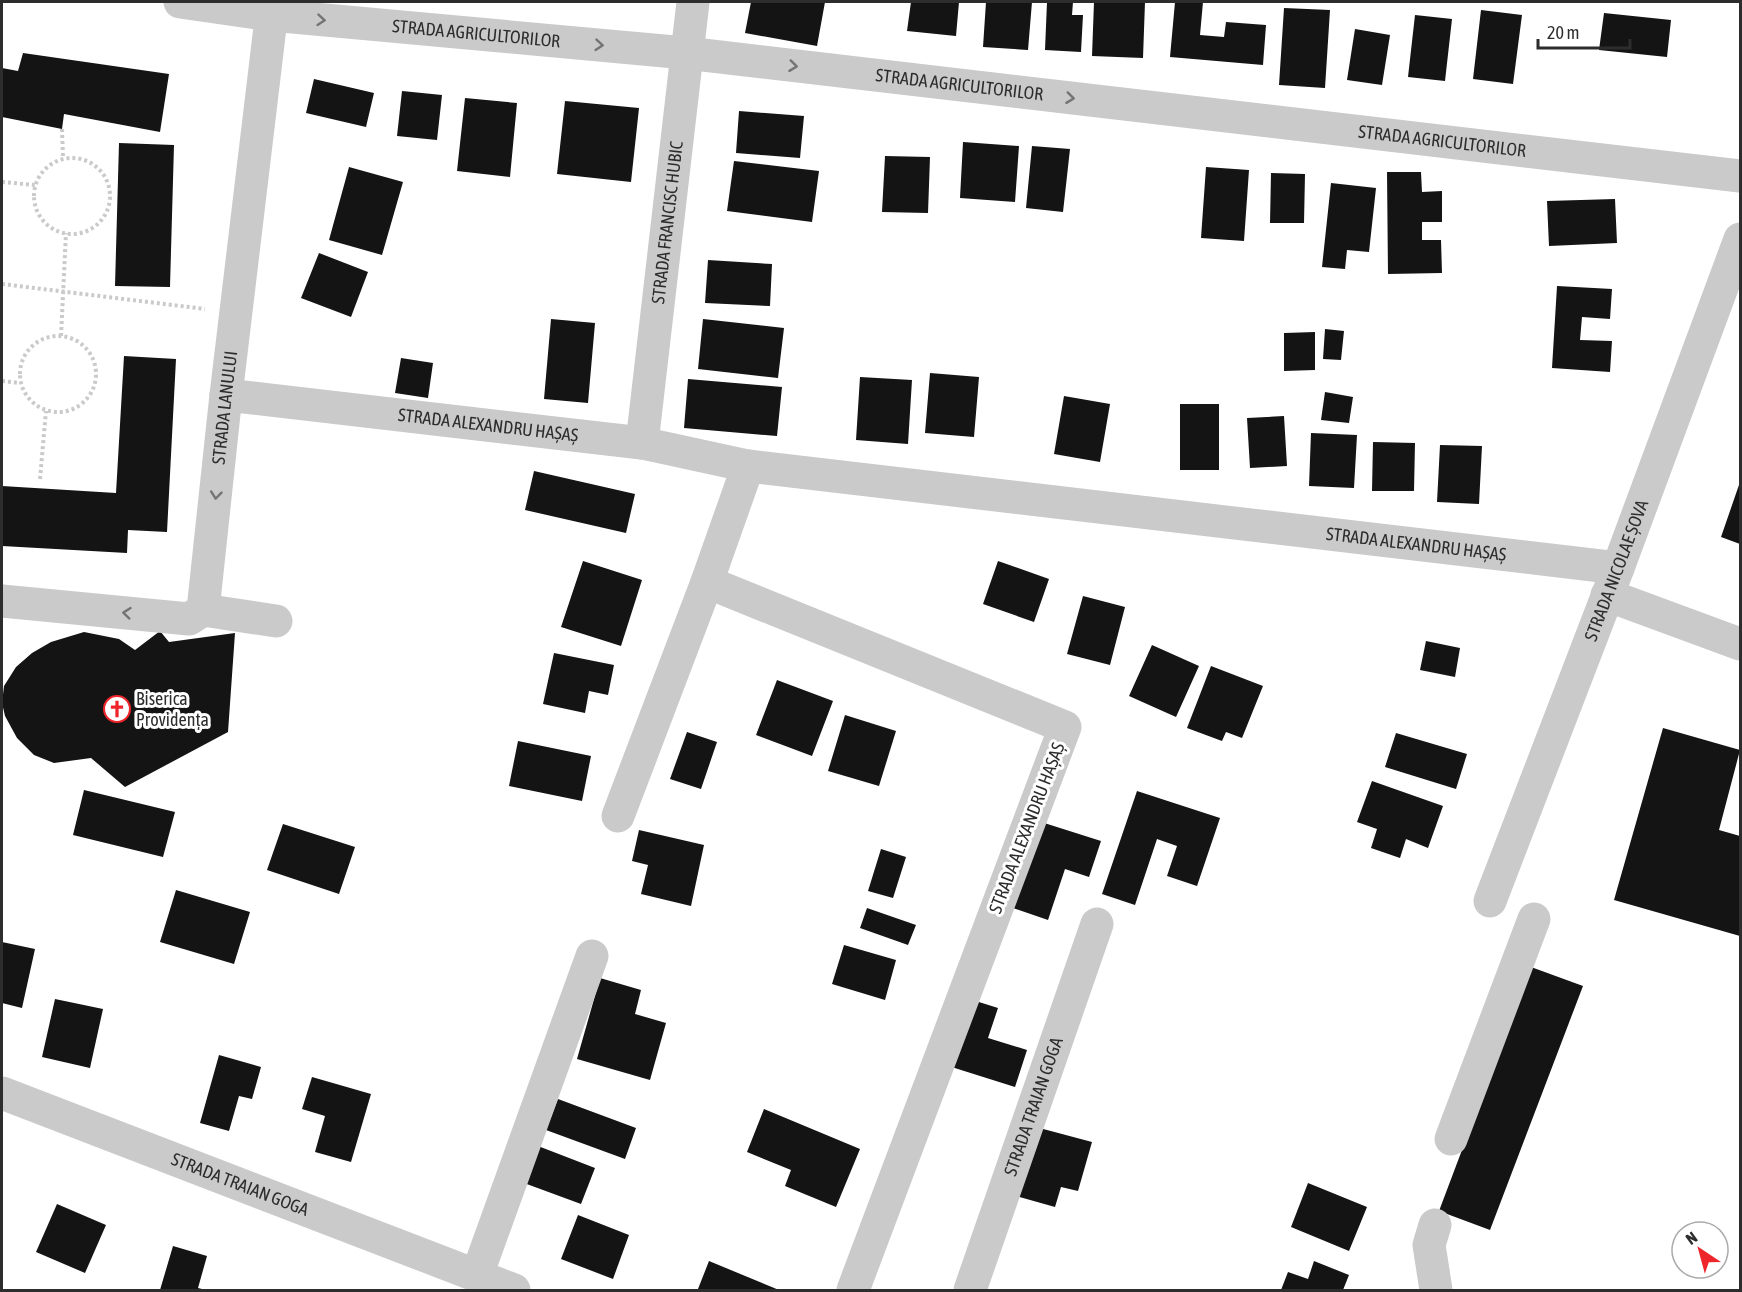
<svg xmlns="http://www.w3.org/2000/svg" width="1742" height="1292" font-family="'Asap Condensed',sans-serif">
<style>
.building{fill:#141414}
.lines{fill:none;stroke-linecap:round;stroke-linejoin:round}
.path{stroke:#cacaca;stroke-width:4;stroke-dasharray:3 3;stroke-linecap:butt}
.minor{stroke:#cacaca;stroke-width:33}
.oneway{stroke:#747474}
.labels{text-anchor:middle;stroke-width:6;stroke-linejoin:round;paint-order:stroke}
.street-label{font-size:18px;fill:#2d2d2d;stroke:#fff}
.poi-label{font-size:18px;fill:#2d2d2d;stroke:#fff;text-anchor:start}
</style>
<rect width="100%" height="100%" fill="#fff"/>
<path class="building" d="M751,2H825L817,46L745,33Z
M911,2H959L956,36L907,31Z
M986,2H1032L1028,50L983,47Z
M1047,2H1073L1072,15H1083L1081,52L1045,50Z
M1094,2H1145L1143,58L1092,56Z
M1175,2H1203L1200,35L1224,37L1226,22L1266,25L1263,65L1170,57Z
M1284,8L1330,10L1325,88L1279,85Z
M1481,10L1522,15L1513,84L1473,79Z
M1604,13L1671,20L1667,57L1599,50Z
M1415,15L1452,19L1445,81L1408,77Z
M1355,29L1390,35L1382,85L1347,80Z
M23,53L169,74L160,132L64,114L62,129L2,117V68L18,71Z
M314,79L374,93L366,127L306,113Z
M402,91L442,95L437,140L397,136Z
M465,98L517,103L510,177L457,171Z
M565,101L639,108L631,182L557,174Z
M739,111L804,116L800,158L736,153Z
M963,142L1019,146L1015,202L960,198Z
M119,143L174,145L170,287L115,286Z
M1032,146L1070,149L1063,212L1026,208Z
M885,156L930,157L928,213L882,212Z
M734,161L819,171L812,222L727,211Z
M349,167L403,182L382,255L329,240Z
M1206,167L1249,170L1244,241L1201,238Z
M1387,172H1421L1422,192L1442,191V222H1422V240H1441L1442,273L1388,274Z
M1271,173L1305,174L1304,223H1270Z
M1331,183L1376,188L1369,252L1347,250L1345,269L1322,267Z
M1615,199L1617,243L1549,246L1547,201Z
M319,253L368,272L351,317L301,298Z
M708,260L772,264L770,306L705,303Z
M1557,286L1612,289L1610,319L1582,317L1580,340L1612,341L1610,372L1552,368Z
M551,319L595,323L588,403L544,399Z
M703,319L784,328L778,378L698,369Z
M1325,329L1344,331L1341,360L1323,359Z
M1315,332V370L1284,371V333Z
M124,356L176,359L167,532L128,530L127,553L2,546V486L116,493Z
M401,358L433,363L428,398L395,393Z
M930,373L979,377L974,437L925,433Z
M860,377L912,380L908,444L856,440Z
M688,379L782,387L777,436L684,428Z
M1325,392L1353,397L1349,423L1321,420Z
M1064,396L1110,404L1100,462L1054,454Z
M1180,404H1219V470H1180Z
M1284,416L1287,466L1250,468L1247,418Z
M1311,433L1357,435L1354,488L1309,486Z
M1373,442L1415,443L1414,491H1372Z
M1440,445L1482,446L1479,504L1437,502Z
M534,471L635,494L626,533L525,510Z
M1740,482V544L1721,537Z
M583,561L642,580L621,646L561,627Z
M998,561L1049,579L1034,622L983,604Z
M1083,596L1125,607L1110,665L1067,654Z
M160,631L169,642L235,633L228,732L125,787L91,758L54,763L34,755L17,738L5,716L2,703L4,686L16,667L32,653L51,642L84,632L119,639L135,650Z
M1426,641L1460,648L1455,677L1420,670Z
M1152,645L1199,666L1176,717L1129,696Z
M554,653L614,665L608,695L589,691L585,713L543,704Z
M1211,666L1263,686L1242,738L1226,732L1222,741L1187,728Z
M777,680L833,701L812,756L756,735Z
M845,715L896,731L879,786L828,771Z
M1663,728L1740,750L1719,830L1740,836V936L1614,900Z
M687,732L717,742L701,789L670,779Z
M1396,733L1467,754L1456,789L1385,767Z
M518,741L591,756L582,801L509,786Z
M1372,781L1443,806L1428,848L1406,839L1400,858L1371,848L1377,829L1357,822Z
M84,790L175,812L163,857L73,835Z
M1137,791L1220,818L1197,886L1167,876L1177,846L1157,839L1135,905L1102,894Z
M1038,821L1101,841L1089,877L1065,869L1048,920L1010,907Z
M283,824L355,847L339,894L267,870Z
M639,830L704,845L691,906L641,894L648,865L632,861Z
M881,849L906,857L893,898L868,891Z
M176,890L250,912L234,964L160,942Z
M867,908L916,925L908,945L860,928Z
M2,942L35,949L22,1008L2,1003Z
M844,945L896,960L885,1000L832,984Z
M1531,967L1583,986L1490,1230L1439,1211Z
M600,978L641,990L635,1014L666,1023L650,1080L577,1059Z
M963,997L998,1008L988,1038L1027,1050L1015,1087L942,1064Z
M55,999L103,1009L90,1068L42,1057Z
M219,1055L261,1067L252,1099L239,1096L229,1131L200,1123Z
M312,1077L371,1094L351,1162L315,1152L325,1116L302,1109Z
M558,1099L636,1128L625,1159L546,1130Z
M764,1109L860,1149L836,1207L785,1186L791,1170L747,1152Z
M1032,1126L1092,1142L1078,1191L1061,1187L1055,1207L1012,1195Z
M538,1146L595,1168L581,1204L524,1183Z
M1308,1183L1367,1207L1349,1251L1291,1227Z
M57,1204L106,1225L85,1273L36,1252Z
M578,1215L629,1235L613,1279L561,1259Z
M173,1246L207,1256L198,1288L206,1290H160Z
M709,1261L779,1290H702L698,1289Z
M1314,1261L1349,1275L1343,1290H1281L1288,1272L1308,1279Z"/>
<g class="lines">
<path class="path" d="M62,129L63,158
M34 196a38 38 0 1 1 76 0a38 38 0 1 1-76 0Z
M2,182L35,185
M2,284L205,309
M61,336L66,233
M20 374a38 38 0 1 1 76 0a38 38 0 1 1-76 0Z
M2,381L20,383
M40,479L46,411"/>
<g class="minor">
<path id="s1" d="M180,2L271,15L686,53L1740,176"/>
<path id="s2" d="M226,395L642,443L748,466L1618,568"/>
<path id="s3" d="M642,443L693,2"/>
<path d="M707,582L1065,727L853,1290"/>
<path d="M1607,595L1740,644"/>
<path id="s4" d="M2,601L189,619L203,610L226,395L273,2"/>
<path d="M203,610L276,621"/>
<path d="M618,816L707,582L748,466"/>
<path id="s5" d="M1490,901L1618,568L1740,239"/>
<path id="s6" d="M2,1093L514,1290"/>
<path d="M1451,1139L1534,919"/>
<path d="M1435,1225L1429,1245L1436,1290"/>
<path d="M477,1275L592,956"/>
<path id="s7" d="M970,1290L1097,924"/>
</g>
</g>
<defs><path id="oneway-chevron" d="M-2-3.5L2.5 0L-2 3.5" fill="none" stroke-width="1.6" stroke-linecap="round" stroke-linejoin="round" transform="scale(1.5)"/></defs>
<g class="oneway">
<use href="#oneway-chevron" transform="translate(321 20) rotate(5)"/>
<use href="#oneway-chevron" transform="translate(599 45) rotate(5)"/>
<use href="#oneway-chevron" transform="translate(793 66) rotate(7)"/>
<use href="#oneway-chevron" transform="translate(1070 98) rotate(7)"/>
<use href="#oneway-chevron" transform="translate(216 495) rotate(96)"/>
<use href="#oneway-chevron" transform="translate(127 613) rotate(-174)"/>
</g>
<defs>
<symbol id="church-ring" viewBox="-11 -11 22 22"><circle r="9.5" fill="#fff" stroke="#ee252a" stroke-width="1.5"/><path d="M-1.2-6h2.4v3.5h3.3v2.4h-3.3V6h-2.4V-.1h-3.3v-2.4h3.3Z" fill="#ee252a"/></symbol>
</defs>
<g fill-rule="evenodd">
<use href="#church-ring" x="102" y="694" width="30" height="30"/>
</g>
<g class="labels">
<g class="street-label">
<text dy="6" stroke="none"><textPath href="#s1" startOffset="298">STRADA AGRICULTORILOR</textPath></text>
<text dy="6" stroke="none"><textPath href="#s1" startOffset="784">STRADA AGRICULTORILOR</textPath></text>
<text dy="6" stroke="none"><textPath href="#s1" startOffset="1270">STRADA AGRICULTORILOR</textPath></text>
<text dy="6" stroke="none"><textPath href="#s3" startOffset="222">STRADA FRANCISC HUBIC</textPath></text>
<text dy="6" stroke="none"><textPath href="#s4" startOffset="408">STRADA LANULUI</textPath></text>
<text dy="6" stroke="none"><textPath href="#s2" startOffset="264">STRADA ALEXANDRU HAȘAȘ</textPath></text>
<text dy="6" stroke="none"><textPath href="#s2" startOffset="1200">STRADA ALEXANDRU HAȘAȘ</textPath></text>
<text dy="6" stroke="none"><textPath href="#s5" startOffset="354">STRADA NICOLAE ȘOVA</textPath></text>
<text transform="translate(1027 828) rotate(-69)" y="6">STRADA ALEXANDRU HAȘAȘ</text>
<text dy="6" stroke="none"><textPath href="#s7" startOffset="194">STRADA TRAIAN GOGA</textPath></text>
<text dy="6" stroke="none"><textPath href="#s6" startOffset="255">STRADA TRAIAN GOGA</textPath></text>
</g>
<g class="poi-label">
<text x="136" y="705">Biserica<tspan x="136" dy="21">Providența</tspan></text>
</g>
</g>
<rect width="1742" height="1292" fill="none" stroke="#2d2d2d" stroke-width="6"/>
<g transform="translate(1700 1250) rotate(324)"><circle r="28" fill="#ffffff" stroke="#ababab" stroke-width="1.5"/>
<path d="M0-4.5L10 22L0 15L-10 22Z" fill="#ee252a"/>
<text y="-9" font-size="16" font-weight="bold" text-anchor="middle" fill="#2d2d2d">N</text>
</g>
<path d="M1538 39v9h92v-9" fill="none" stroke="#2d2d2d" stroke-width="3"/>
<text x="1547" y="39" font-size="18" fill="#2d2d2d" stroke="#ffffff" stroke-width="4.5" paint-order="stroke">20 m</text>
</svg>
